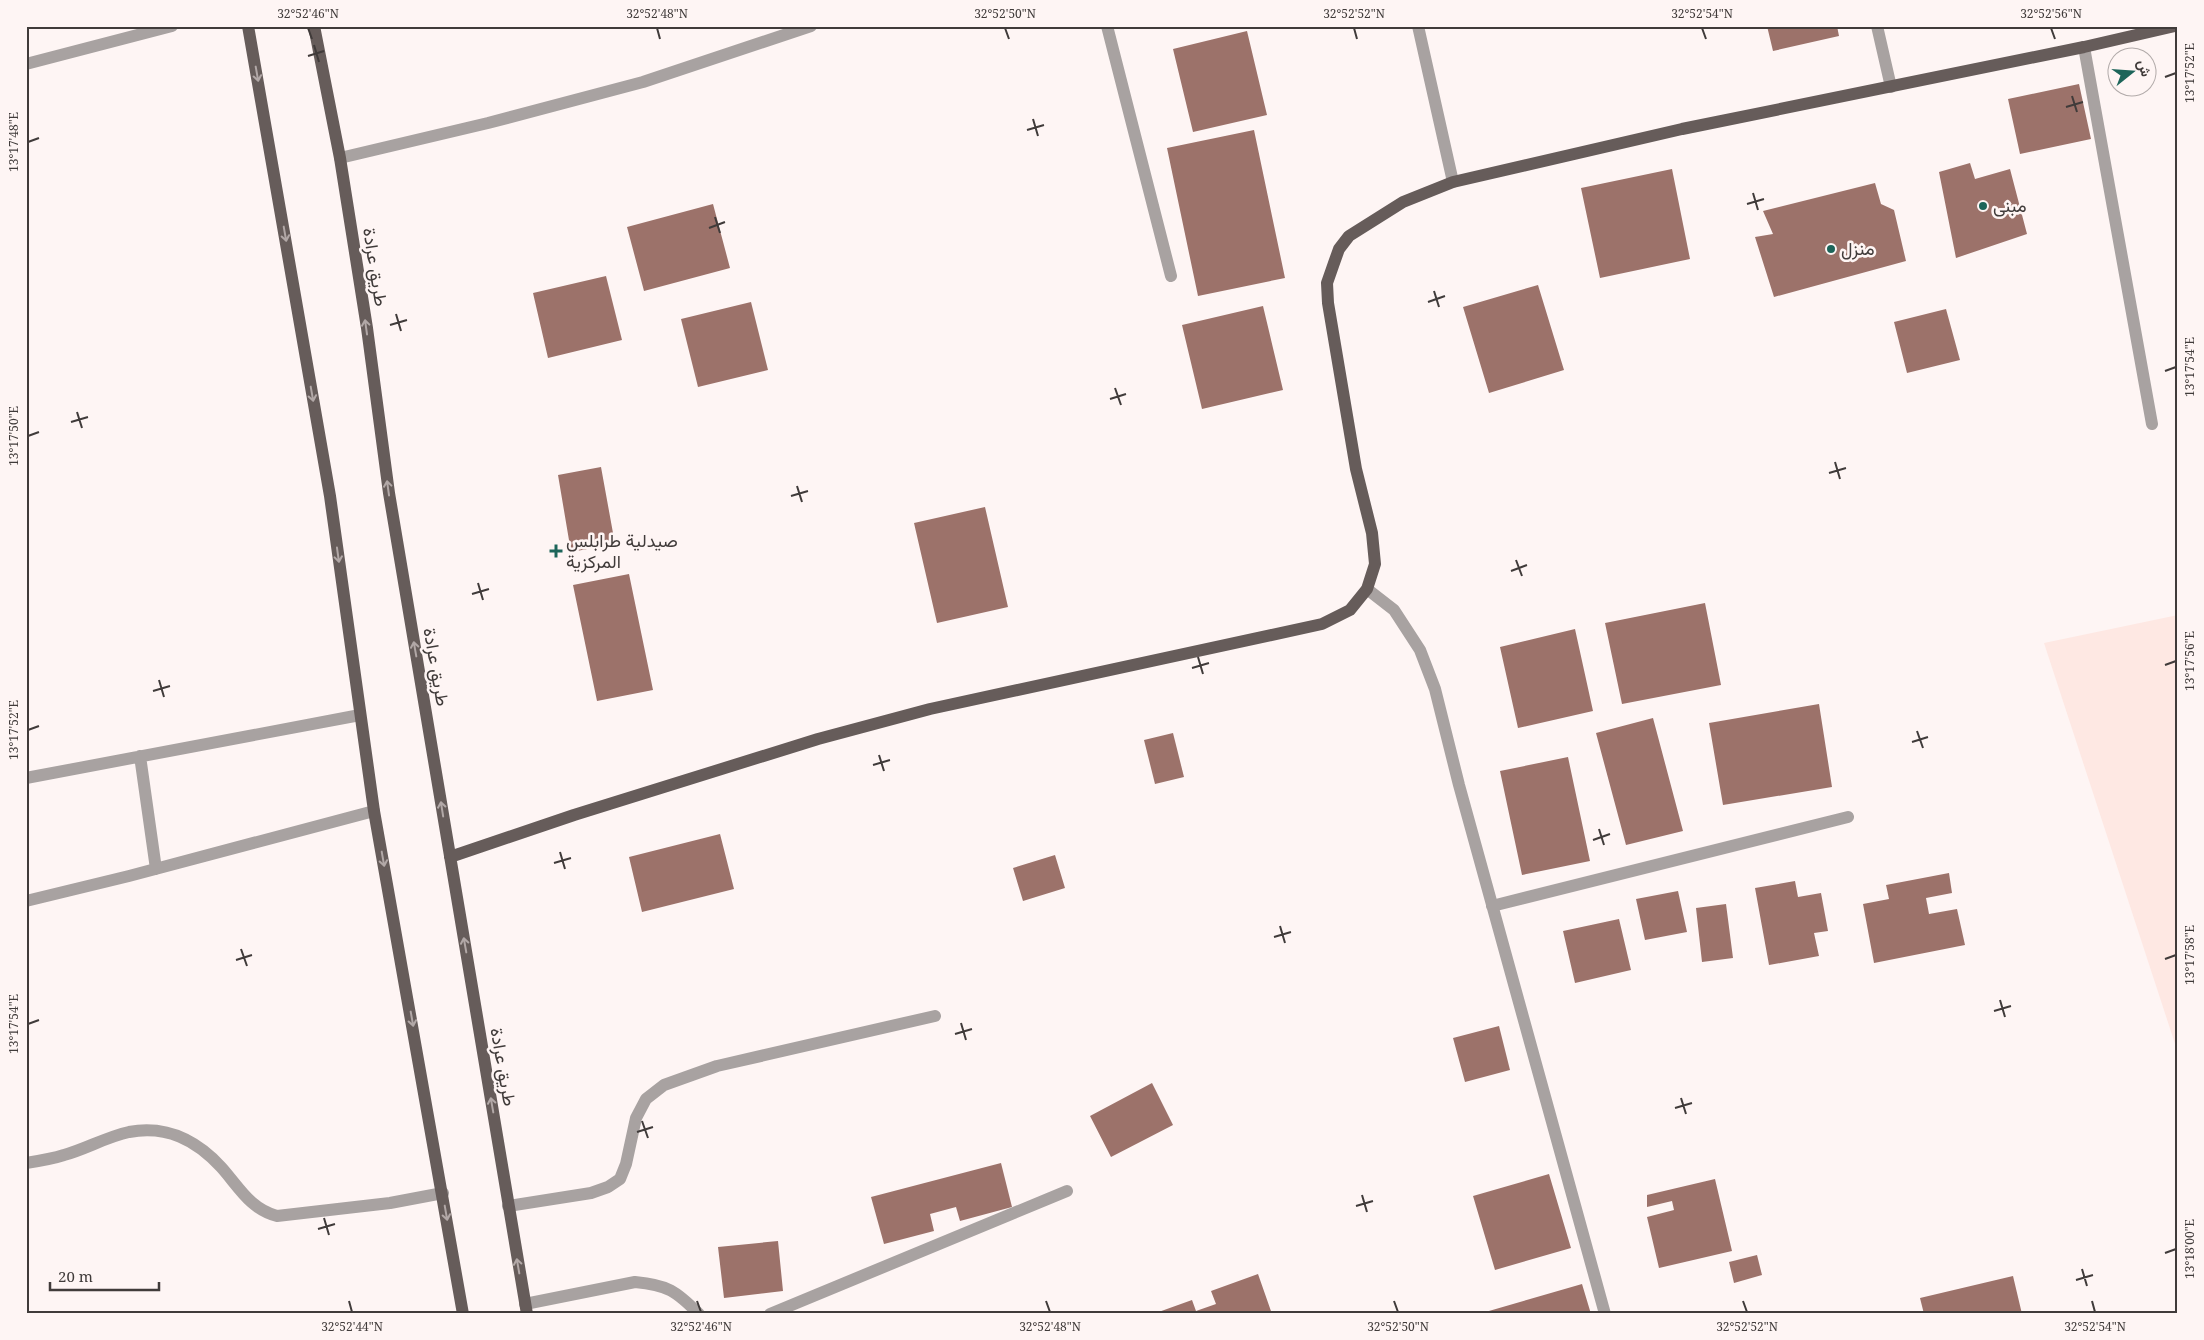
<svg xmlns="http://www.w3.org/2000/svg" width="2204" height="1340" font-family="'Noto Serif',Vazirmatn,serif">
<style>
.built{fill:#fee8e3}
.building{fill:#9c726a}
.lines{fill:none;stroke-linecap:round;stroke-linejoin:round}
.minor{stroke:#a8a2a1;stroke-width:12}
.major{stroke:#665c5a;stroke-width:12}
.oneway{stroke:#b2a8a7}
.ticks{fill:none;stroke:#403b3a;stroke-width:2}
.poi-dot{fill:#1d655a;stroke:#fef5f4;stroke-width:2}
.labels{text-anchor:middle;stroke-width:5;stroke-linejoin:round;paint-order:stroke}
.poi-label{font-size:18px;fill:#403b3a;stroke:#fef5f4;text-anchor:start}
.street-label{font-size:18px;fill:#403b3a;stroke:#fef5f4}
.neatline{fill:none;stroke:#403b3a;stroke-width:2}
.ticks-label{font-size:12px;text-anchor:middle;fill:#403b3a}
</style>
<rect width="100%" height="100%" fill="#fef5f4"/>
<path class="built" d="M2178,615V1053L2044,643Z"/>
<path class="building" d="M1767,26H1837L1839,36L1773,51Z
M1247,31L1267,115L1193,132L1173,49Z
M2079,84L2091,139L2020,154L2008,99Z
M1254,130L1285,278L1198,296L1167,148Z
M1970,163L1975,179L2010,169L2027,234L1956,258L1939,172Z
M1672,169L1690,259L1600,278L1581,188Z
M1875,183L1881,204L1894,210L1906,261L1774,297L1755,237L1773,234L1763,211Z
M713,204L730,268L644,291L627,227Z
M606,276L622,340L548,358L533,293Z
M1538,285L1564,370L1489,393L1463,307Z
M751,302L768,370L698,387L681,319Z
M1263,306L1283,390L1202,409L1182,325Z
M1946,309L1960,360L1907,373L1894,322Z
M601,467L615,544L571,552L558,475Z
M985,507L1008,607L937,623L914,523Z
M629,574L653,690L597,701L573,585Z
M1705,603L1721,685L1622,704L1605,623Z
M1575,629L1593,711L1518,728L1500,647Z
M1819,704L1832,787L1723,805L1709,723Z
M1653,718L1683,831L1626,845L1596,733Z
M1173,733L1184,777L1155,784L1144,740Z
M1568,757L1590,861L1522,875L1500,771Z
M720,834L734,889L642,912L629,857Z
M1055,855L1065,888L1023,901L1013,868Z
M1949,873L1952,893L1926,898L1929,914L1957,909L1965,945L1874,963L1863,904L1889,899L1886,885Z
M1795,881L1798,897L1821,893L1828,931L1814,933L1819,956L1769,965L1755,888Z
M1678,891L1687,932L1645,940L1636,899Z
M1726,904L1733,958L1702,962L1696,908Z
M1619,919L1631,970L1575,983L1563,931Z
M1499,1026L1510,1070L1465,1082L1453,1038Z
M1152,1083L1173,1125L1111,1157L1090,1116Z
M1001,1163L1012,1207L960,1221L956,1207L930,1214L934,1231L884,1244L871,1197Z
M1549,1174L1571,1248L1495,1270L1473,1196Z
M1715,1179L1732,1251L1659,1268L1647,1217L1674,1210L1672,1201L1647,1207V1195Z
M778,1241L783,1291L724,1298L718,1247Z
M1757,1255L1762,1275L1734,1283L1729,1262Z
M1258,1274L1272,1314H1153L1192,1300L1196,1311L1216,1304L1211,1291Z
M2013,1276L2022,1314H1924L1920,1298Z
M1582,1284L1591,1314H1482V1313Z"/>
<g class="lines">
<path class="minor" d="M1107,26L1171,276
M1418,26L1453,182
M1877,26L1891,87
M2084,47L2152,424
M26,64L172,26
M340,158L488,123L643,82L811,26
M1367,589L1394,610L1420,650L1435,689L1459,785L1605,1314
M140,756L156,869
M26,778L360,715
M26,901L129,876L374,811
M1492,906L1848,817
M26,1163C39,1161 52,1159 64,1155C86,1149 106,1137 129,1132C167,1125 196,1140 221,1167C239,1187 250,1209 277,1216L390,1203L443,1193
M508,1206L591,1193L608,1187L620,1179L626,1164L636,1118L646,1099L664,1085L717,1066L935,1016
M525,1304L635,1282C668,1285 676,1291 699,1314
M770,1314L1067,1191"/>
<path class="major" d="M248,26L330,496L374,811L463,1314
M314,26L340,158L367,328L389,493L527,1314
M450,857L574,815L818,739L930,709L1322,624L1350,610L1367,589L1375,564L1372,533L1356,469L1328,303L1327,283L1334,263L1339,249L1349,236L1403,202L1453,182L1682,129L2084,47L2175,26"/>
</g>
<defs><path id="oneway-shaft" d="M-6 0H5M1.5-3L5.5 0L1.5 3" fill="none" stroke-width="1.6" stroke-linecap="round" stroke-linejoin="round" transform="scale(1.25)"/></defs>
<g class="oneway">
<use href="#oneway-shaft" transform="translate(257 74) rotate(80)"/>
<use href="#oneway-shaft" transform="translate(285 234) rotate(80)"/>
<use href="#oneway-shaft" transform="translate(366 327) rotate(-98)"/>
<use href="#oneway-shaft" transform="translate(312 394) rotate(80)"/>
<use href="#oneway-shaft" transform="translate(388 488) rotate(-98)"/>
<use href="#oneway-shaft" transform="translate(338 555) rotate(82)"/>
<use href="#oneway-shaft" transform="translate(415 649) rotate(-100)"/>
<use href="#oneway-shaft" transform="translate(442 809) rotate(-99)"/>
<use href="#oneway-shaft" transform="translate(383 859) rotate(80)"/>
<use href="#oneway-shaft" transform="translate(465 945) rotate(-100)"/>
<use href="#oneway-shaft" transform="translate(412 1019) rotate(80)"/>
<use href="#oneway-shaft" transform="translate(492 1105) rotate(-100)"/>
<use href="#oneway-shaft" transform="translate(446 1213) rotate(80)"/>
<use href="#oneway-shaft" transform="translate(518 1266) rotate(-100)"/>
</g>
<path class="ticks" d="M308,28L312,39M657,28L660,39M1005,28L1009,39M1354,28L1357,39M1702,28L1706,39M2051,28L2055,39M314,45L319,62M308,56L324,51M2165,77L2176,73M2072,96L2077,112M2066,107L2083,102M1033,119L1038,136M1027,130L1044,125M28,142L39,138M1753,193L1758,210M1747,204L1764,199M715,217L720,233M709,228L725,222M1434,291L1439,307M1428,302L1445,296M396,314L401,331M390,325L407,320M2165,371L2176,367M1115,388L1121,405M1110,399L1126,394M77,412L82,428M71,422L88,417M28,436L39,432M1835,462L1840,479M1829,473L1846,468M797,486L802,502M791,496L808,491M1516,560L1522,576M1511,571L1527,565M478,583L483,600M472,594L489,589M1198,657L1203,674M2165,665L2176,661M1192,668L1209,663M159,680L164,697M153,691L170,686M28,730L39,726M1917,731L1923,748M1912,742L1928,737M879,755L884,771M873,765L890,760M1599,829L1604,845M1593,840L1610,834M560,852L565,869M554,863L571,858M1280,926L1285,943M1274,937L1291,932M241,949L247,966M2165,959L2176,955M236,960L252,955M2000,1000L2005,1017M1994,1011L2011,1006M961,1023L966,1040M28,1024L39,1020M955,1034L972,1029M1681,1098L1686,1114M1675,1108L1692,1103M642,1121L648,1138M637,1132L653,1127M1362,1195L1367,1212M1356,1206L1373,1201M324,1218L329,1235M318,1229L335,1224M2165,1253L2176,1249M2082,1269L2087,1286M2076,1280L2093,1275M349,1301L352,1312M697,1301L701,1312M1046,1301L1050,1312M1394,1301L1398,1312M1743,1301L1747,1312M2092,1301L2095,1312"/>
<g class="poi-dot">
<circle cx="1983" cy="206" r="5"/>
<circle cx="1831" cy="249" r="5"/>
<path d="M553.5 543.5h5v5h5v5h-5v5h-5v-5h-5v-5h5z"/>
</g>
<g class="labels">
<g class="poi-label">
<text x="1993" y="212">مبنى</text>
<text x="1841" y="255">منزل</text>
<text x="566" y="547">صيدلية طرابلس<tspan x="566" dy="21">المركزية</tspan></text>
</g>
<g class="street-label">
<text transform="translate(375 267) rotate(81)" y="6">طريق عرادة</text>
<text transform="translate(436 667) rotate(80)" y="6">طريق عرادة</text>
<text transform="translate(503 1067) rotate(80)" y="6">طريق عرادة</text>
</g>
</g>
<rect width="2204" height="1340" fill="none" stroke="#fef5f4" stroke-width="55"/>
<g transform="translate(2132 72) rotate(73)"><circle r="24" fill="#fef5f4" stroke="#b2abaa"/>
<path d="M0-4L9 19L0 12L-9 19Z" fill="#1d655a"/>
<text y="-8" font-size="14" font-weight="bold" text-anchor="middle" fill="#403b3a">ش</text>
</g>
<path d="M50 1282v8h109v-8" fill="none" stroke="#403b3a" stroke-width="2.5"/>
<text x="58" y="1282" font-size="15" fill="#403b3a" stroke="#fef5f4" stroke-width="4" paint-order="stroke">20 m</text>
<rect x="28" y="28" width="2148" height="1284" class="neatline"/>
<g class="ticks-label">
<text x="308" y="18">32°52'46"N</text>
<text x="657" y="18">32°52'48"N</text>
<text x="1005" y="18">32°52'50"N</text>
<text x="1354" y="18">32°52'52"N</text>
<text x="1702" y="18">32°52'54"N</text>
<text x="2051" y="18">32°52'56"N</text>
<text transform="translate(2190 73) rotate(-90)" y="4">13°17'52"E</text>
<text transform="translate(14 142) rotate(-90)" y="4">13°17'48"E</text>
<text transform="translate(2190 367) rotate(-90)" y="4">13°17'54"E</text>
<text transform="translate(14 436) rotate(-90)" y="4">13°17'50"E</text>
<text transform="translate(2190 661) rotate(-90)" y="4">13°17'56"E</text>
<text transform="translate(14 730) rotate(-90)" y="4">13°17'52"E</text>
<text transform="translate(2190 955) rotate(-90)" y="4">13°17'58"E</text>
<text transform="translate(14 1024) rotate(-90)" y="4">13°17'54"E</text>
<text transform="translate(2190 1249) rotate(-90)" y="4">13°18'00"E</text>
<text x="352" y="1331">32°52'44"N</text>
<text x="701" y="1331">32°52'46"N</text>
<text x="1050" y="1331">32°52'48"N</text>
<text x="1398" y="1331">32°52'50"N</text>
<text x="1747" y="1331">32°52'52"N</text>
<text x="2095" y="1331">32°52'54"N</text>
</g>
</svg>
